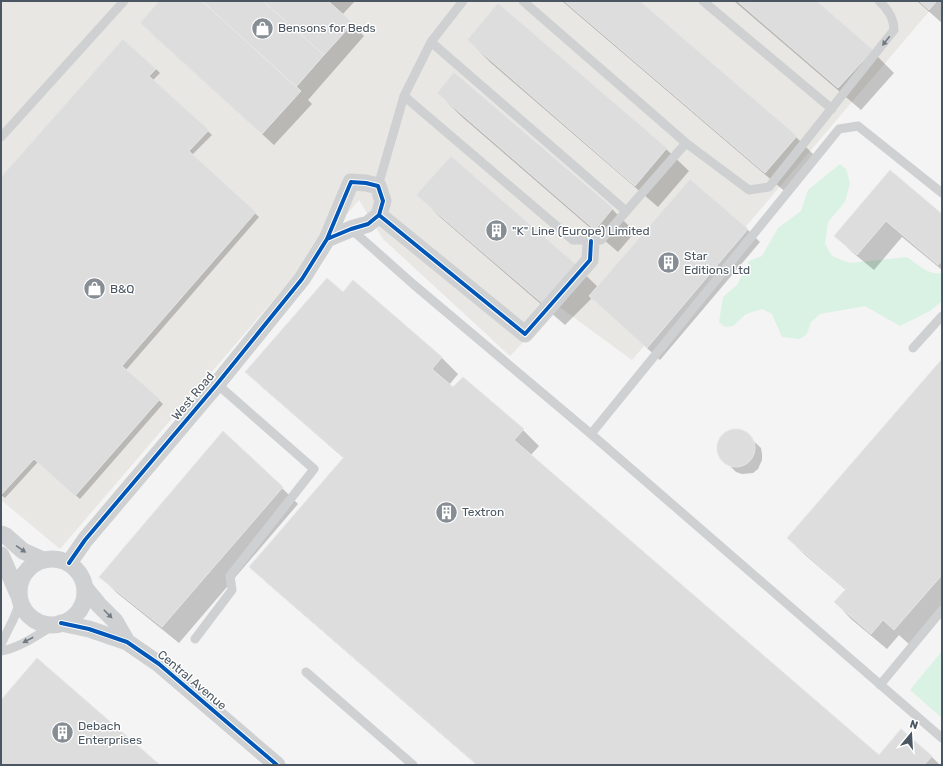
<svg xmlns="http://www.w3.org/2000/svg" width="943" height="766" font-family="Rubik,sans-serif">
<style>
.commercial{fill:#e8e7e3}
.green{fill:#d9f2e3}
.shadow{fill:#0003}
.building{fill:#ddddde;stroke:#e5e6e7}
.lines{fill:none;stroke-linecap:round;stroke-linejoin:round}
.service{stroke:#ced0d2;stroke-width:9}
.minor{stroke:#ced0d2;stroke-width:17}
.cycleway-casing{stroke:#fff;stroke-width:6}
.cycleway{stroke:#0057b8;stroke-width:4}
.oneway{fill:#727b83}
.labels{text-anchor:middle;stroke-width:3;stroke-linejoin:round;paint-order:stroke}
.poi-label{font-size:12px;fill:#4a5661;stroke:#fff;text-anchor:start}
.street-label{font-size:12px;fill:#4a5661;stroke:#fff}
</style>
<rect width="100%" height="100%" fill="#f4f4f4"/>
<path class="commercial" d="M1,1H938L632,360L558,306L510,356L383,239L359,200L60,549L1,500Z"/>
<path class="green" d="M840,164L846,169L850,183L845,202L828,222L825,244L832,256L850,263L907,257C918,264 928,276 942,273V301L930,311L900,326L865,306L820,314L811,322L807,334L800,339L782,337L772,314L762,309L746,314L733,326L725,327L719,322L723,297L737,285L749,261L762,256L778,228L801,211L808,190Z
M942,651V718L910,690Z"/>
<path class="shadow" d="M160,1H355L342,15L364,36L308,100L312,104L274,145L153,35Z
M562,1H638L796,137L819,160L789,195Z
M734,1H815L872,51L894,73L861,110Z
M917,1H942V23Z
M468,40L666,149L689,171L658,207L491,63Z
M156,69L160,73L153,80L212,135L192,155L259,217L126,370L163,404L80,499L38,462L5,498L1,495V178Z
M438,93L612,209L635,232L618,252L461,116Z
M890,171L942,215V270L902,237L874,270L852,252L836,236Z
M690,181L748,230L760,242L660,360L592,298L565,325L440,217L418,195L577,267L598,287Z
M353,281L442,358L458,374L449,385L523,430L539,446L531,455L879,756H931L940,765H477L267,583L250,567L345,459L263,388L247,372L343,294Z
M942,360V610L911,646L899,635L887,649L851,619L835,602L846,590L804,554L788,538Z
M732,430L744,432L761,448L762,454V460L758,469L753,473L742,474L736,472L720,456L717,450L718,443L722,436L726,432Z
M282,488L298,504L179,643L117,593L101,577Z"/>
<path class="building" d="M159,1H202L301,91L262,134L140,23Z
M202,1H263L324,55L296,87Z
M263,1H328L353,23L324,55Z
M564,1H640L797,136L765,173Z
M737,1H817L873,50L838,88Z
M919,1H937L929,10Z
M498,3L667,148L635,186L467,40Z
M123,39L156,69L149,76L209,130L189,151L256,212L122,366L160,399L75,496L34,459L1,495V177Z
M454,72L613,208L595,230L437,93Z
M451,156L578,266L542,303L416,195Z
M890,170L942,214V261L938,265L886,221L857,255L834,236Z
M690,179L748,229L647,348L589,296Z
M327,278L343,292L353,280L442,357L432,369L453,387L463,377L524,429L514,440L879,755L901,729L932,756L924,765H478L249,567L344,457L245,372Z
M942,359V575L894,630L883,620L871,634L834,602L846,589L787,538Z
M717 448a19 19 0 1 1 38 0a19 19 0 1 1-38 0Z
M223,431L283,487L162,627L99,577Z
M37,658L160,765H1V700Z"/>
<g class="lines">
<path class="service" d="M523,1L686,143L749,190L769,187L894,30C894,18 888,9 879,1
M703,1L832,109
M431,42L626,211
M404,96L573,240H601L686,143
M1,137L124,1
M378,186L404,96L431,42L463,1
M351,229L413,284L591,434L942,738
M913,348L942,316
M591,434L839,129L858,126L942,193
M195,639L232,590L230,576L314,469L217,384
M1,644L13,620L20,603
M1,651C20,648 37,635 54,625
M306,672L413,765
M880,685L942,610"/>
<path class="minor" d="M379,215L525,334L590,260L591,241
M1,534L6,536L23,551L43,560
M1,555L18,594
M19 592a33 33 0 1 1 66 0a33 33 0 1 1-66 0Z
M69,563L85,540L217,384L302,279L327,239L351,182L366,183L378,186L383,201L379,215L368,224L351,229L327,239
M85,588L99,605L115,621L127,642
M61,623L89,629L127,642L159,664L277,765"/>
<defs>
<path id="cycleway" d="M379,215L525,334L590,260L591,241
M69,563L85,540L217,384L302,279L327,239L351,182L366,183L378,186L383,201L379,215L368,224L351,229L327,239
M61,623L89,629L127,642L159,664L277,765"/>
</defs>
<use href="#cycleway" class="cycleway-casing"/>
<use href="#cycleway" class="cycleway"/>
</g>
<defs><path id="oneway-solid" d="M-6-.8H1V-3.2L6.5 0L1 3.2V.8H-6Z"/></defs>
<g class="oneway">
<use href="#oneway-solid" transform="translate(886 41) rotate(128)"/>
<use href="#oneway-solid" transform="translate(21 549) rotate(35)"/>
<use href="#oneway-solid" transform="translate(108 614) rotate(45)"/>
<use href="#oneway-solid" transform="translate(28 640) rotate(152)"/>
</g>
<defs>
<symbol id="shop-disc" viewBox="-11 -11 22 22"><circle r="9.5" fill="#868d94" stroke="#fff"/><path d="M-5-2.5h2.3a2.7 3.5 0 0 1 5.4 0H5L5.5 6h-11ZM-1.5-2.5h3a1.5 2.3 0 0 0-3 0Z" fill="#fff"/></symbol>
<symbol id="building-disc" viewBox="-11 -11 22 22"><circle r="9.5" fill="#868d94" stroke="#fff"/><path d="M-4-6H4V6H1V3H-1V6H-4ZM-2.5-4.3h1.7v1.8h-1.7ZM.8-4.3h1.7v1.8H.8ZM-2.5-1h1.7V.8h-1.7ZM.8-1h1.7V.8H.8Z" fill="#fff"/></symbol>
</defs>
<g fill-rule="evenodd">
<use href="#shop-disc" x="250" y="16" width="25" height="25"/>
<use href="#building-disc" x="484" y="218" width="25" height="25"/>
<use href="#building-disc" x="656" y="250" width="25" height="25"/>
<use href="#shop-disc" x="82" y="276" width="25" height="25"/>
<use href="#building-disc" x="434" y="500" width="25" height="25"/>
<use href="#building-disc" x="50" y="720" width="25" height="25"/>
</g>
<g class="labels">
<g class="poi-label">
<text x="278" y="32">Bensons for Beds</text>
<text x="512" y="235">"K" Line (Europe) Limited</text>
<text x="684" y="260">Star<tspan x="684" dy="14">Editions Ltd</tspan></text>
<text x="110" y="293">B&amp;Q</text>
<text x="462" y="516">Textron</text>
<text x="78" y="730">Debach<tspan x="78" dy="14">Enterprises</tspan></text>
</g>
<g class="street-label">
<text transform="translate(193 396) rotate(-50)" y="4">West Road</text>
<text transform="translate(192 680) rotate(40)" y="4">Central Avenue</text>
</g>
</g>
<rect width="943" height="766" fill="none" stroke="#4a5661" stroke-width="4"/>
<g transform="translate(911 734) rotate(18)" stroke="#ffffff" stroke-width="3" paint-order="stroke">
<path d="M0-3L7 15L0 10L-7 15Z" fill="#4a5661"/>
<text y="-6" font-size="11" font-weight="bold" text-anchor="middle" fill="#4a5661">N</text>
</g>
</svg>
